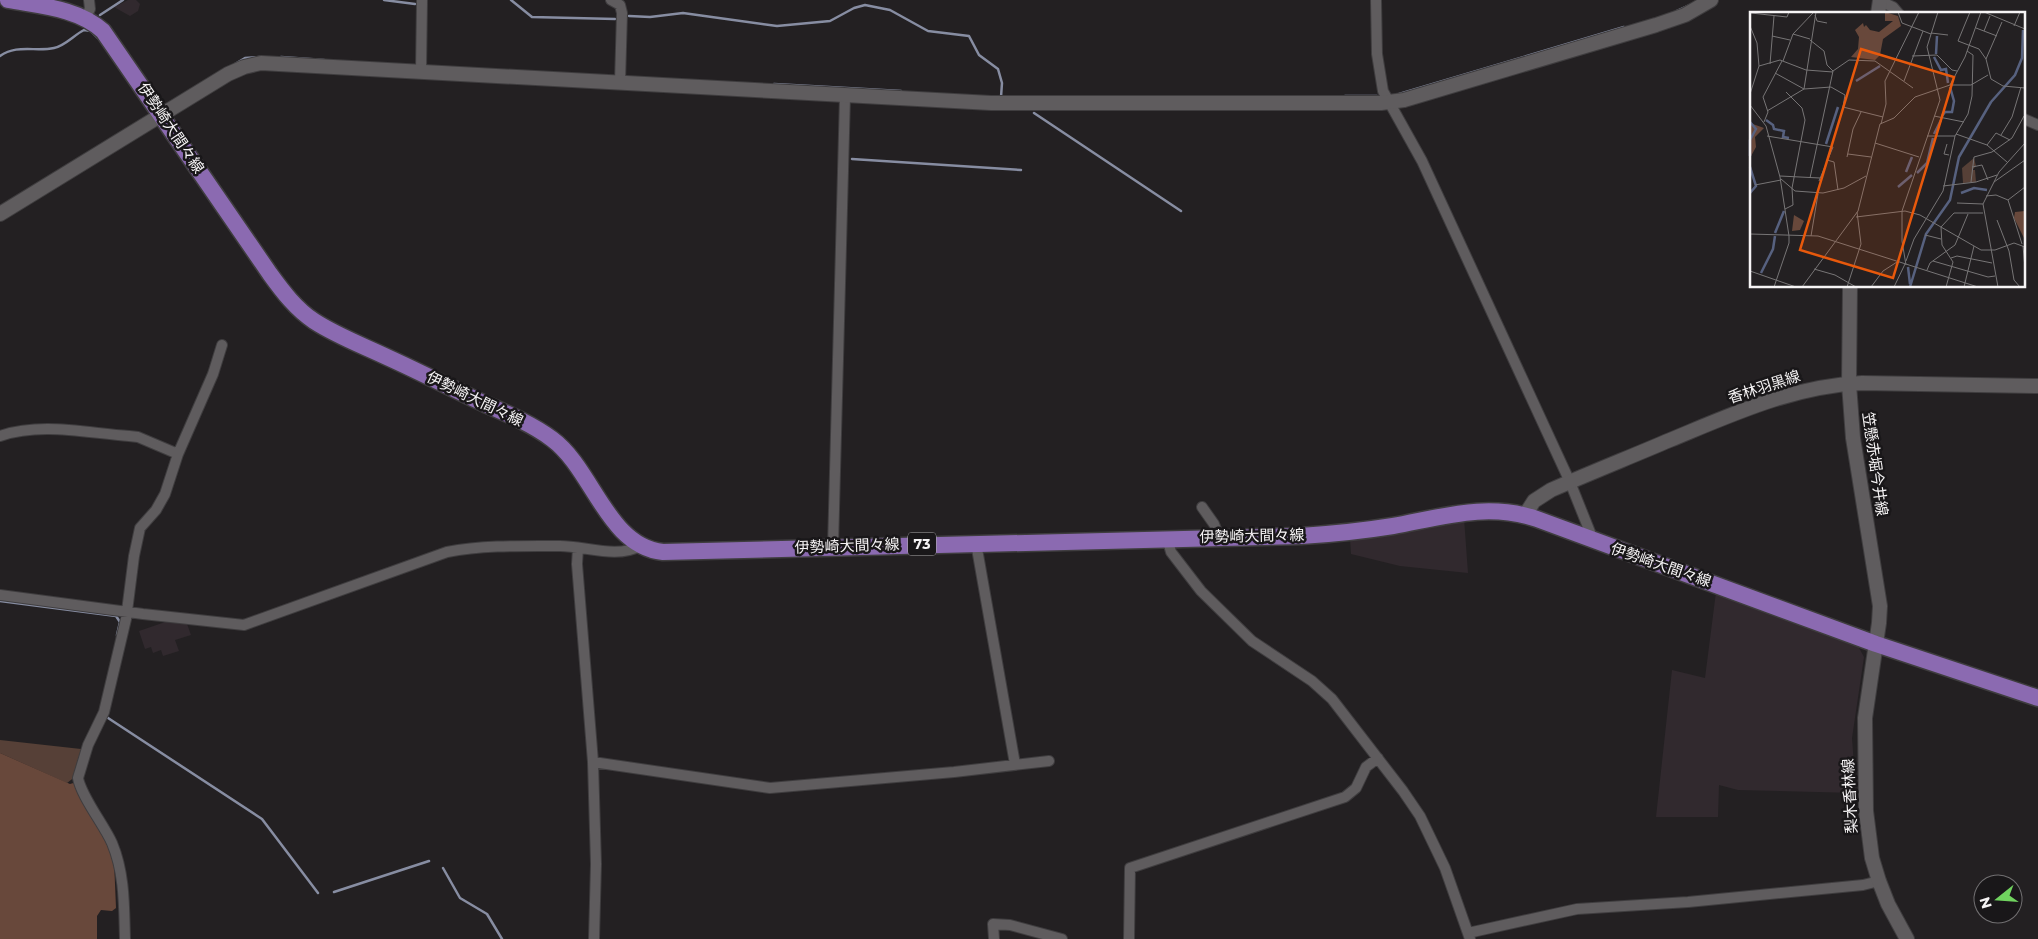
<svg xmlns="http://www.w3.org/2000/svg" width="2038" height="939" font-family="Montserrat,'Noto Sans JP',sans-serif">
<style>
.built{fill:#31292e}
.green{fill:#564037}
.forest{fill:#68483b}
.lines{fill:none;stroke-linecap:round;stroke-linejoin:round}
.stream{stroke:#878da2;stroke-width:2.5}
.street-casing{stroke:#3f3d3f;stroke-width:12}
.secondary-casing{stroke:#3f3d3f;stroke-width:16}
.primary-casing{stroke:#3f3d3f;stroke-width:19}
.street{stroke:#5f5c5e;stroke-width:10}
.secondary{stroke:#5f5c5e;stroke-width:14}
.primary{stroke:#8b6ab1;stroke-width:16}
.labels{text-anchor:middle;stroke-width:5;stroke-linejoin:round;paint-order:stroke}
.shield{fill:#191719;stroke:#b4b2b3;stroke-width:1}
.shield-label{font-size:14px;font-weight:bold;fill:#f6f4f5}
.street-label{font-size:15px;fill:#f6f4f5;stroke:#191719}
.inset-river{fill:none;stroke:#57617f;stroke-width:2.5}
.inset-road{fill:none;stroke:#777576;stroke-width:1}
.view{fill:#e8590c;fill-opacity:0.15;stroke:#e8590c;stroke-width:2.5}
.inset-edge{fill:none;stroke:#f6f4f5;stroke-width:2.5}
</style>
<rect width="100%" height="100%" fill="#232022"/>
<path class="built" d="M128,0H136L140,4L138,11L130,16L114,7Z
M1464,518L1468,573L1400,566L1351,554L1350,538Z
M1716,592L1858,646L1864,657L1852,738L1856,793L1738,790L1719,785L1718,817H1656L1672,670L1705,678Z
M171,620L186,621L191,635L175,640L179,651L163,656L161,650L153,653L151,647L145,649L139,631Z"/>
<path class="green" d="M0,740L81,749L85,751L76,776L67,783L0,753Z"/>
<path class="forest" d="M0,753L70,784L77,782L105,836L114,860L116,908L112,911L101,910L97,916V939H0Z"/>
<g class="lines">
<path class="stream" d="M384,0L415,4
M511,0L532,17L615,19
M1677,11L1688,6
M100,15L123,0
M629,16L650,17L683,13L777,26L830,21L854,8L865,5L890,10L928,31L969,36L979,55L998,69L1002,83L1001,97
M0,56C16,44 36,52 54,48C65,46 74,35 84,30L91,31L98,38
M281,57L324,60
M235,64L245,58L260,57
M774,84L901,91
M1399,94L1624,27
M1345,96H1377
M1034,113L1181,211
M852,159L1021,170
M0,601L116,616L120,622L117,635
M105,716L262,819L318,893
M443,868L460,898L487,914L502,939
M334,892L429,861"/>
<defs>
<path id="street" d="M611,0L620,5L622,13L620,82
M1376,0L1377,54L1383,91L1422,161L1570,482L1590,532L1589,540
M1880,1L1893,7L1899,14
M85,18L90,9L89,0
M421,72L422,0
M2024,119L2038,125
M0,436C41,422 86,433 129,436L138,437L178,454
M1202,507L1214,524L1219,537
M1167,538L1171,552L1201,591L1252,641L1312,681L1332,699L1403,791L1420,816L1445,868L1470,939
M976,543L1015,764
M833,547L845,96
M578,548L577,564L593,762L596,864L594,939
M0,595L143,614L244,625L447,552C484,545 523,546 560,546C585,546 617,559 640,546
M593,762L770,788L954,772L1049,761
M1468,933L1577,909L1688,902L1863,885L1879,881
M125,939C124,907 125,874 112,843C104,825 81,796 78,778L88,745L104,712L126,619L134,556L140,528L156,510L165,494L178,454L213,374L222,345
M994,939L993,924L1010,925L1062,939
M1129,939L1130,868L1345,797L1356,788L1366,767L1378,758"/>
<path id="secondary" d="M1878,14L1880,0
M0,214L228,74L244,67L261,63L991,103H1381L1404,100L1656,25L1685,15L1711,0
M1850,286L1849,384L1853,438L1880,606L1879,623L1865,718L1866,811L1872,858L1879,881L1888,904L1907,939
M1525,515L1534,501L1551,490C1590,473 1630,457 1670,440C1733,414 1793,386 1862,383L2038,386"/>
<path id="primary" d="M8,0C40,6 78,8 103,31L270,274C283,292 296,309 314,321C337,336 364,346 389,358C422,373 453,389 485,404C508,414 532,424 552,439C593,469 607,546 663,552L1301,536C1332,534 1362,531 1393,526C1442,517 1488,502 1537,519L1876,644L2038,698"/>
</defs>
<use href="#street" class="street-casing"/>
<use href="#secondary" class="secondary-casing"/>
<use href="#primary" class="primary-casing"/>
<use href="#street" class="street"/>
<use href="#secondary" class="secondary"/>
<use href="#primary" class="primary"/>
</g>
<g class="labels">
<rect class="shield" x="908" y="532.5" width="28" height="23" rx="4"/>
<g class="shield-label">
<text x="922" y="549">73</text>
</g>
<g class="street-label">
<text transform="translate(171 128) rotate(56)" y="5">伊勢崎大間々線</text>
<text transform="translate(1764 387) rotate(-18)" y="5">香林羽黒線</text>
<text transform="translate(475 399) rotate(26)" y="5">伊勢崎大間々線</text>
<text transform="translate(1875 464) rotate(82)" y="5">笠懸赤堀今井線</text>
<text transform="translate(1252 536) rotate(-1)" y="5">伊勢崎大間々線</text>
<text transform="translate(847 546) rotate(-2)" y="5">伊勢崎大間々線</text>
<text transform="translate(1661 565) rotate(19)" y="5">伊勢崎大間々線</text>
<text transform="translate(1850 796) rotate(-93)" y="5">梨木香林線</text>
</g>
</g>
<g transform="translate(1750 12)">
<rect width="275" height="275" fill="#232022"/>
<path d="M224,146L226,154L222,158H225L226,170L213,171L212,156Z" fill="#564037"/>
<path d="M135,0L148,4L151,14L133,27L130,43L125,48L101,45L108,37L109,25L105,18L113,11L114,15L116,13L120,18L129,20L143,9H135ZM0,111L14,116L5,125L6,135L0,146ZM275,199V226H274L264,206L265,200ZM44,203L54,209L50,218L42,219Z" fill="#68483b"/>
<path class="inset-river" d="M186,42L187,24M184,45L191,58L196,57L198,71M106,69L130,54M241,90L265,63L272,46L273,18M192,104L195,100H202L204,89L200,75M16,108L23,113L24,117L34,119L33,125L39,126M0,110L6,117L0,128V144M184,122L191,108M76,132L88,95M0,155L6,174L0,181M156,160L162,145M167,161L177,151L183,126M148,175L162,163M211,181L224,176L237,178M25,221L34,199M158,255L160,272M11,261L23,237L25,224M160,275L176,222L200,188L209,145L241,90"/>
<path class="inset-road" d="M148,0L152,11L181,22M220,0L208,29L229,37L236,47L241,67L253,74L275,76M234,0L275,17M1,1L37,5L39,0M65,3L67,9L77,11M0,14L7,31L9,54L0,82M264,14L270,0M226,16L247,24M234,19L240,4M181,21L198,23M43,22L60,27M22,24L40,28M162,44L187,43L202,58L207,59M236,47L252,10M33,49L43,22L63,1M20,52L24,4M9,54L30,48L56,58L83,60M83,59L99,48L125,49L163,76M25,61L54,77M154,69L173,19M200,73H221L238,63M54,77L66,0M0,93L16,114L30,165L39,224M17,99L54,77L81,75L95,83L93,95L133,105M184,104L214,110M14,110L18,100L13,85L32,49M131,112L136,92L135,69L169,0M206,122L237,133L257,150M251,123L262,105L271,75M17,124L83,135L69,169M177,124H205M125,131L169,145M197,132L194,142L199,143M237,133L246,121L260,128M98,142L121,145M97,145L103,117L111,100M77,148L84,150L88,178M222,155L232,153L238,168M30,164L70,166M60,166L83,59L77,53L74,39L60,28M31,167L45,179L73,181L94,176L116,164M221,170L224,145L242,140L262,126L274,104M244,170L275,148M5,173L31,168M193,174L226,170L247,163M236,184L246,183L258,188L275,175M258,188L272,232M207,191L233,192M35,197L43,193L42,176L55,108L52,96L36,80M106,205L155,199L170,203L231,238H245L264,231L275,235M247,208L259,239L264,268L270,275M0,222L68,224L228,275M175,223L191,227M61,224L68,182M273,234L275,256M201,246L207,244L242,251M156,249L164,227L193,179L205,124L218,102L222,84L223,43L217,39M183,249L238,265L245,264M156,253L152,229V199L190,88L177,35L188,0M64,257L85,263L106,275M177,258L180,251L205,233L218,202M0,259L46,275M24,275L39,231V224M52,275L108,199L130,112L144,106L165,85L200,73L215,45L231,0M97,275L111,232L107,200M121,275L133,259L147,250M144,275L155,252M196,275L203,250L192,233L191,215L204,201H233M214,275L224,234M248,275L233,192L249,160L275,131"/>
<path class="view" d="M111,37L204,65L143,266L50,238Z"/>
<rect width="275" height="275" class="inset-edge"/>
</g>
<g transform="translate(1998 899) rotate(253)"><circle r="24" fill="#191719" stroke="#716f71"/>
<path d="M0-4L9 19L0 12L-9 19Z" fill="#70d35f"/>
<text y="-8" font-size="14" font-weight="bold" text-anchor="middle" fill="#f6f4f5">N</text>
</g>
</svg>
